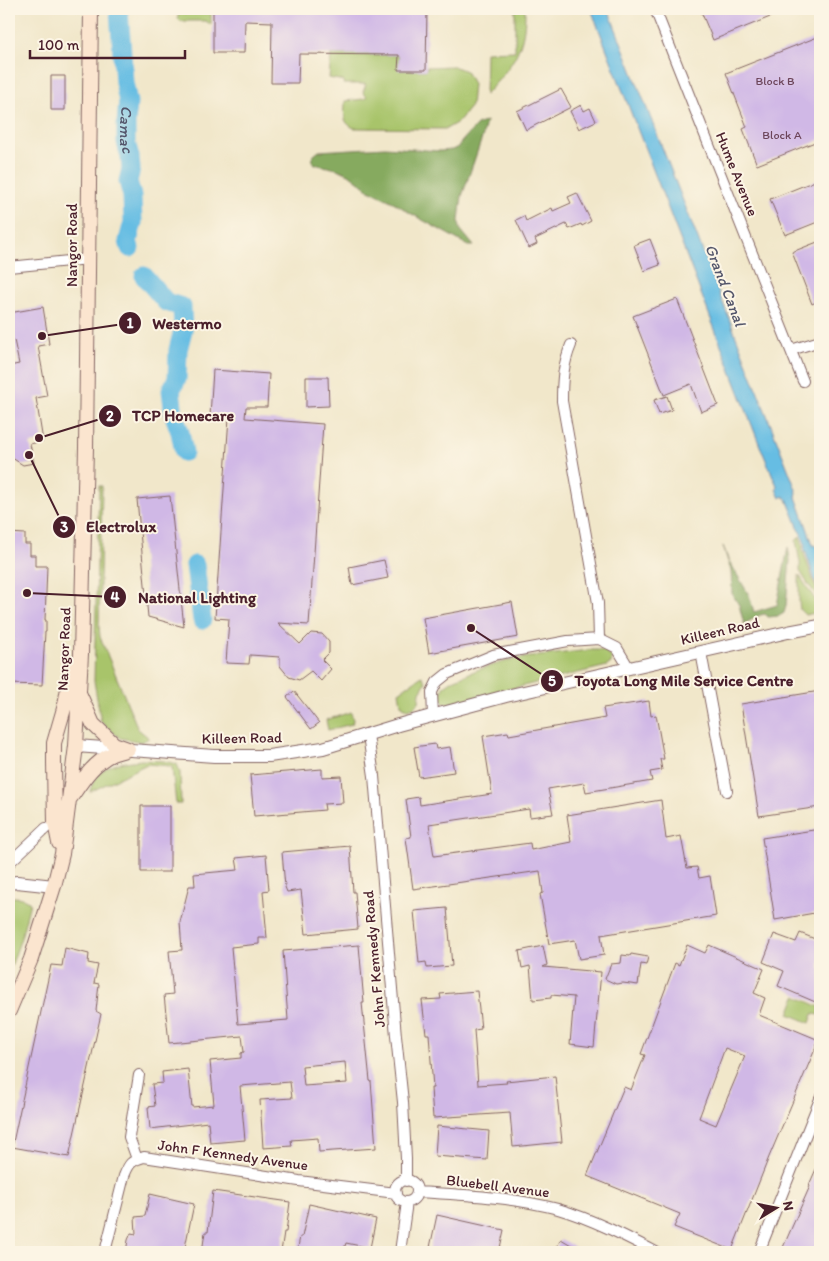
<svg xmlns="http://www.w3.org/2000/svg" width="829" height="1261" font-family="Itim,sans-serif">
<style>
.green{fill:#a8c46a;stroke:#79724a}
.forest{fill:#86aa5e;stroke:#686444}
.water{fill:#66bde3;stroke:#586e87}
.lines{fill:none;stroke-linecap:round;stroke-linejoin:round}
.river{stroke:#66bde3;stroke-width:19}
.building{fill:#d0b8e6;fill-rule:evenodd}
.minor-casing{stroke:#846563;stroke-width:12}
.tertiary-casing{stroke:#846563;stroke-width:14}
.secondary-casing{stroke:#846563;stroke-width:16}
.minor{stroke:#fff;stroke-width:10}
.tertiary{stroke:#fff;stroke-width:12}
.secondary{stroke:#fbe5cf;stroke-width:14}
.labels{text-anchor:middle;stroke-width:4;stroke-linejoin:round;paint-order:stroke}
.number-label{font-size:12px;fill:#6c455a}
.street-label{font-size:15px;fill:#4a1f2b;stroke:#fcf5e5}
.water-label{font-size:16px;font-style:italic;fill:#54566b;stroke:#fcf5e5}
.leader{fill:none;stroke:#4a1f2b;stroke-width:2}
.callout-dot{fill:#4a1f2b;stroke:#fcf5e5;stroke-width:2}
.mark-label{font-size:15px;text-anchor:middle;font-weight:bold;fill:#fff}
.callout-label{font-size:16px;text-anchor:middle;font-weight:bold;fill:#4a1f2b;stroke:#fcf5e5;stroke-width:4;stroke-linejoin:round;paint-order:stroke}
</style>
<rect width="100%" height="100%" fill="#fcf5e5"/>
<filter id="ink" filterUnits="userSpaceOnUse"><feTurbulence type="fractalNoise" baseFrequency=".02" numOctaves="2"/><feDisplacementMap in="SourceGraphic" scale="10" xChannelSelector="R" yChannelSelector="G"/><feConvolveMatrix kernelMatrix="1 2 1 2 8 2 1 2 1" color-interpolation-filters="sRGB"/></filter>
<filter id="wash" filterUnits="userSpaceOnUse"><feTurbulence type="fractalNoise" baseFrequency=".0096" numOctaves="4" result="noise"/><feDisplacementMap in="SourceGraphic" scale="20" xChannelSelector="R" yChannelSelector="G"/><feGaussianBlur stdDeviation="1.12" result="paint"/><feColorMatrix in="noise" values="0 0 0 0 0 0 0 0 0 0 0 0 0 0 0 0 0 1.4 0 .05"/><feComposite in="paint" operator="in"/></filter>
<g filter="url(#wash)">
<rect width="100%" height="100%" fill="#f1e7ca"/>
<path class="green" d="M178,9H211V25L206,21H180L178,19Z
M515,9H525C526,50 511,67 485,95L486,52L515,51Z
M331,54L399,55V70H426V67L453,66L466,71L473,84L471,106L458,122L446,129L354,128C341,122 345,114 345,101L364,99L367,97L363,92L366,84H343L344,81L329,78Z
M99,486H102L99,626L100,637L138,729L149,738L142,742L120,738L101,722L94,681Z
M800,536L803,546L802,548L820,600L808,584L800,571V563L796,541Z
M799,575L820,607V612L805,615L800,610L799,602Z
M589,650H599L607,652L609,656H612L611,663L607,666L448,704C441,704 437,700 439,692L443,690V687L453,680L477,670L514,659Z
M422,676L426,682L420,692L419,702L414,707L408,709L403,707L401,704L399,692Z
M351,712L353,720L352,724L328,730L326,720Z
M142,760L164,761L177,764L180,772L181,804H176L172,767L170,766L147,764L90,792C95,765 120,762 142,760Z
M9,897C17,897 25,897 30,903L21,938L9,972Z
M796,996L820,1007V1015L813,1014L810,1023L789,1014Z"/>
<path class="forest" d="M486,121L483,135L462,196L459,220L460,229L474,246H469L410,213L395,203L371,191L349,174L337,169L314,164L312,161L313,156L319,151L385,147L440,151L452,150L458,147L462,141L477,125Z
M723,546L729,561L749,595L754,612L777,605L788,547L790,560L786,606L784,613L779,616L768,617L765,614L760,615L744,624L739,605L732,594L731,571Z"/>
<path class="water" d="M591,9H608L797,492L796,497L809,533L813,545L817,547L820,552V600L817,587L804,547L805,544L787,499L783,496L780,498L776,489L778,488L760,446Z"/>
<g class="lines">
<g class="river">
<path id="s1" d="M119,10L124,82L128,102L126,123V142L130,157L131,169L128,181L132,196L133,222L128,241L130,248"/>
<path d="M144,276L166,302L182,307L183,330L178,350L177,379L171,390L174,415L180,432L184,452"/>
<path d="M195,565L202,620"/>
</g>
</g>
<g id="blocks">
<path class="building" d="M213,9H427L426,70H398L399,55L299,54L298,83H271L272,22L245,21L244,53H213Z
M700,9H790L713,40Z
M820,36V140L757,165L743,129L747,127L726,73Z
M51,76H65V110H51Z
M561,89L571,107L526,130L517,111Z
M581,105L584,111L590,108L596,121L579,129L570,111Z
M820,179V221L785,235L770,199Z
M577,193L591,221L582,226L581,224L569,229L566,224L535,239L537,244L529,248L516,220L524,216L526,221L552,208L553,211L571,203L568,197Z
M650,239L660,265L644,271L634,245Z
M820,241V300L812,304L792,252Z
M677,299L718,405L701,412L691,384L664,395L633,316Z
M43,307L49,344L38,346L47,396L36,398L43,441L30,444L34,463L23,465L9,456V366L19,364L14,340L9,341V313Z
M213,370L269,374L267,407H246L245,418L323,424L309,625L278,623L300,644L311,633L322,634L329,642V653L322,660L331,669L321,681L311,671L299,680L289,677L280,666V657L250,655L249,664L226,663L229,619L215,618L229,417L210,416Z
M306,377H328L329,406L306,407Z
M667,396L672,410L659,414L654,400Z
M170,496L184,627L148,617L137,499Z
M9,533L25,534V544H30V555H35V566H47L45,620H46V632H45L42,685L9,684Z
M384,560L388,578L352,585L349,567Z
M512,602L518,637L429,653L423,618Z
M294,691L319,723L311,729L287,697Z
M820,691V807L759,816L741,704Z
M649,701L651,716L656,715L664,759H660L662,770L650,772L652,781L586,792L584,783L548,789L553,814L530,817L529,809L429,824L434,856L530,843L531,850L571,842L567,815L661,800L666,839L681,836L687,868L697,867L699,878L710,876L716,916L601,935L604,955L579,959L575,940L549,944L540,894L543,893L540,871L413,889L406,838L411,837L406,799L419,797L420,805L492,794L483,736L508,732L509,735L605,718L603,708Z
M435,744L436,749L450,747L454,772L419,777L414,747Z
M322,769V777L341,776L343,803L324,804L325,810L254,816L250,775Z
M141,806H170V872H141Z
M820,829V912L775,920L762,838Z
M350,846L353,892H355L358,929L306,934L301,890L287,892L285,887L282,852Z
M266,855L269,890L263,891L267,938H259V944L231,947L238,1024L288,1020L283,951L359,945L364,1003H362L370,1081H371L376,1148L319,1152L318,1138L291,1140L292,1146L263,1148L260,1100L292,1098L290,1082L240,1086L245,1140L210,1143L208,1122L150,1129L148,1107L155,1106L152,1084L163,1083L162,1072L188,1069L192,1107L214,1105L210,1061L241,1058V1053L244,1052L242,1036L169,1043L164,995L173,994L169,951L182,950L180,922L189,886H195L194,874L238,870L236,858ZM345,1062L347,1083L304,1086L302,1066Z
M447,908L452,966L427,968L426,962L419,963L414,911Z
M800,933L820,941V1004L778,986L784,971L763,962L774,934L796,942Z
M687,945L705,953L709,945L764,969L754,993L765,998L759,1015L819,1040L769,1157L732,1250L674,1227L680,1214L587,1176L624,1087L631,1090L645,1055L641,1054L675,963L679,965ZM725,1048L745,1056L716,1125L699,1118Z
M543,946L547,965L543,967L601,972L594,1047L570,1044L574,997L551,995V998L533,1000L530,966L522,968L519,951Z
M65,948L89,954L88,963L98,965L94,983L99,984L96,1011L101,1014L69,1157L12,1147L51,965L62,966Z
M631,954L648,957L646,965L641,964L638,985L623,983L616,984L605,979L611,964L621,963L622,955L630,956Z
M477,991L481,1029L474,1030L478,1085L507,1083L506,1081L555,1076L562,1142L513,1147L510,1113L433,1118L431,1088H433L429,1034H426L422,1000L441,999L440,994Z
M437,1126L489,1131L487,1160L435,1156Z
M820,1160V1252H781L810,1186L809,1185Z
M213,1191L290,1202L286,1232H284L281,1252H202L205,1232H208Z
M150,1194L194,1204L184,1252H126L128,1240L131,1233L136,1234L135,1217L145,1216Z
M309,1204L376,1219L370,1248L346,1243L343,1252H297L300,1237H302Z
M437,1215L504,1230L499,1252H429Z
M561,1239L583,1252H554Z"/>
</g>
</g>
<g filter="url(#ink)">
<use href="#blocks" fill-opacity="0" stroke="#846563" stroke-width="1"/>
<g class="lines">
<defs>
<path id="minor" d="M655,9L701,125L803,381
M9,267L89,259
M571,345C563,364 562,381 562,401L598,603L599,639
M791,350L820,341
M701,652L727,791
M433,715L432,692L437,682L447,674L493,655L568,641L599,639L617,648L629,668
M368,735L374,776L396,1036L403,1102L406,1159V1181
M9,863L46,828
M137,1159L129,1137L139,1075
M395 1191a11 11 0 1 1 22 0a11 11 0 1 1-22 0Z
M417,1192C464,1195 512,1197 558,1209C592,1219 625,1236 656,1252
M105,1252L124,1176C129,1164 130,1161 144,1157L299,1181L396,1193
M400,1252L407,1202
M759,1252L820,1099"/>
<path id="tertiary" d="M76,746L214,756H269L323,748L398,725L506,696L788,632L820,626
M9,883L17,882L54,886"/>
<path id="secondary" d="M80,695L93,724L114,744L128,749
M71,797C82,781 93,763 112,754C117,752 123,751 128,749
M59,843L55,823L54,763V743L65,705L70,677L78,661
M9,1011L31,959L54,886L62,854L76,746L81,654L86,448L91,9"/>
</defs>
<use href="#minor" class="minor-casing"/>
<use href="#tertiary" class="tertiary-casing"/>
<use href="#secondary" class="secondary-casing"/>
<use href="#minor" class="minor"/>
<use href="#tertiary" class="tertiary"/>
<use href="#secondary" class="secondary"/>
</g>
</g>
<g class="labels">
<g class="number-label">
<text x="775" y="85">Block B</text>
<text x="782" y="139">Block A</text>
</g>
<g class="street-label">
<text transform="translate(737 174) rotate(68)" y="5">Hume Avenue</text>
<text transform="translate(72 245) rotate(-90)" y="5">Nangor Road</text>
<text transform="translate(720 631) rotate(-13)" y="5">Killeen Road</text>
<text transform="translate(64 649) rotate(-88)" y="5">Nangor Road</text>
<text transform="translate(242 738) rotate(-1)" y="5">Killeen Road</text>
<text transform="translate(374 959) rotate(-95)" y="5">John F Kennedy Road</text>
<text transform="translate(233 1155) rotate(8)" y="5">John F Kennedy Avenue</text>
<text transform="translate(498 1186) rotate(7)" y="5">Bluebell Avenue</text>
</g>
<g class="water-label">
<text dy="6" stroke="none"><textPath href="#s1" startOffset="120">Camac</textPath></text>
<text transform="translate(726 285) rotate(69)" y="6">Grand Canal</text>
</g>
</g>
<path class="leader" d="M42 336L130 323M39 438L110 416M29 455L64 527M27 593L115 597M471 628L552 681"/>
<g class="callout-dot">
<circle cx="42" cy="336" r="5"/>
<circle cx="39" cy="438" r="5"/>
<circle cx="29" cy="455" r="5"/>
<circle cx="27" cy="593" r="5"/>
<circle cx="471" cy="628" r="5"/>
<circle cx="130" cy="323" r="12"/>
<circle cx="110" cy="416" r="12"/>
<circle cx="64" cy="527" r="12"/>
<circle cx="115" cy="597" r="12"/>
<circle cx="552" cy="681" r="12"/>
</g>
<g class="mark-label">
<text x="130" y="328">1</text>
<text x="110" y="421">2</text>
<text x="64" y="532">3</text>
<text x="115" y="602">4</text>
<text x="552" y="686">5</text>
</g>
<g class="callout-label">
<text x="187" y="329">Westermo</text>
<text x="183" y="421">TCP Homecare</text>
<text x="121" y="532">Electrolux</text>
<text x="197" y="603">National Lighting</text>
<text x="684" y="686">Toyota Long Mile Service Centre</text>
</g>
<rect width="829" height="1261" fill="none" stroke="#fcf5e5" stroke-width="30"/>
<g transform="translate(776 1208) rotate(80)" stroke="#fcf5e5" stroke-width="4" paint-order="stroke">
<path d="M0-4L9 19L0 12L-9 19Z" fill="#4a1f2b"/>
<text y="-8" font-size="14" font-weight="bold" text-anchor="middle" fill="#4a1f2b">N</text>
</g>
<path d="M30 50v8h155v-8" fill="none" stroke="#4a1f2b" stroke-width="2.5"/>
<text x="38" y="50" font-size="15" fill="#4a1f2b" stroke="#fcf5e5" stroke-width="4" paint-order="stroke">100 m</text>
</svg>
